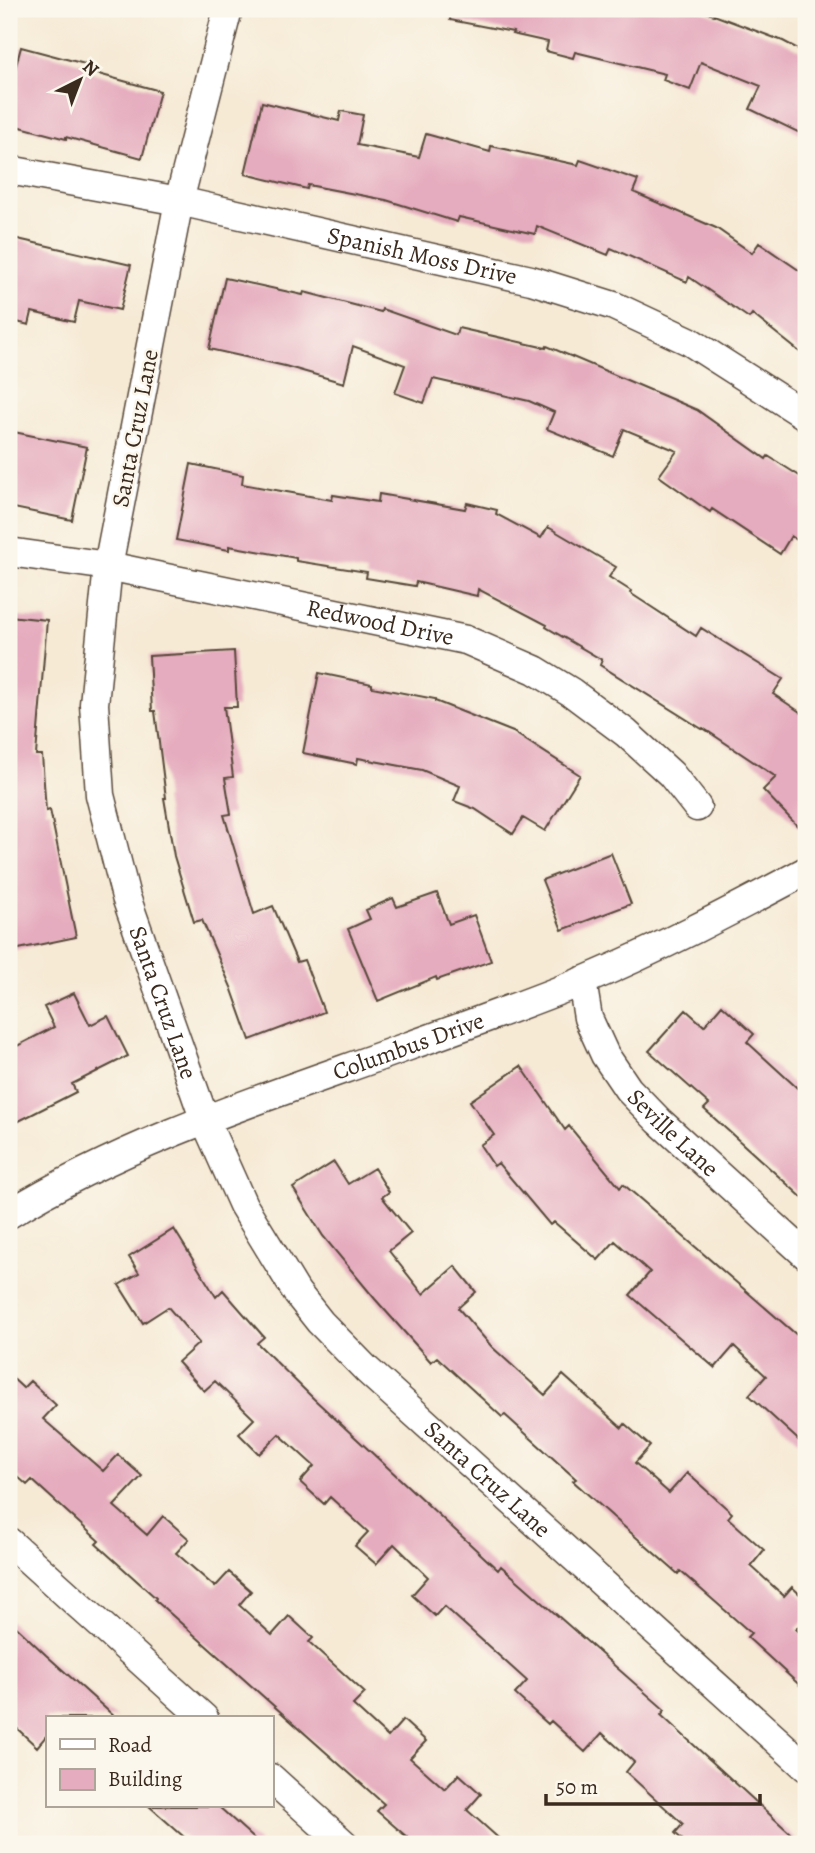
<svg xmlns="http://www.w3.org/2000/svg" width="815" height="1853" font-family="Alegreya,serif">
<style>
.building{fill:#e5abbe}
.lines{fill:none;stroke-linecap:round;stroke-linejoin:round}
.minor-casing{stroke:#574739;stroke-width:31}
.minor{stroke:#fff;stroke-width:28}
.labels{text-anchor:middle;stroke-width:5;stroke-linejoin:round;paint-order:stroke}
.street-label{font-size:24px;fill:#3b2a1e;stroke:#fbf7ec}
</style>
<rect width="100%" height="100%" fill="#fbf7ec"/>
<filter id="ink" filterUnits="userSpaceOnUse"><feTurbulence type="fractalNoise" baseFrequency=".0143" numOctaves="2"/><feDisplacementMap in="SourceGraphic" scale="14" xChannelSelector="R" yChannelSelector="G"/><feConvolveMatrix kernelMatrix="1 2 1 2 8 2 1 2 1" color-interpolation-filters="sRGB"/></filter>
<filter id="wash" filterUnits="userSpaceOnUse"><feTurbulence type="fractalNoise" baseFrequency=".00686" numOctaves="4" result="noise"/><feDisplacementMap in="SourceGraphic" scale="28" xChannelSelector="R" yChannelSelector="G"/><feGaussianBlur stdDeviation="1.57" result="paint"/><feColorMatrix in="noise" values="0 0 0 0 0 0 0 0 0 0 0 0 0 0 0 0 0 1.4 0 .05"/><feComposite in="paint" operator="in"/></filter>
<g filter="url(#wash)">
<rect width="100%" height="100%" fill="#f6ead5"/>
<g id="blocks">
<path class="building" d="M451,9H698L783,41L806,53V136L750,109L761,86L701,62L690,90L663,80L665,74L575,52L573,58L546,51L548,42L512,34L513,32L450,20Z
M21,47L85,64L84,70L160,91L142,158L66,137V139L9,124V92Z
M262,102L339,121L341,111L363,115L357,145L419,157L426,134L490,152L491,146L578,165L580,160L638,180L633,192L716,228L752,253L759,243L806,275V357L752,314L749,318L689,277L687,282L611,248L608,255L537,226L535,234L459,217L457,222L386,200L308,185L307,189L245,174Z
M9,237L131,265L120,310L79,301L74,322L32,312L29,325L9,320Z
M225,278L303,295L304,292L381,312L382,309L456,335L458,328L546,348L547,346L697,410L766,459L768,456L806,480V546L791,536L780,554L712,509L710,512L659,476L677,451L624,429L613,456L547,429L554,412L529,401L433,379L424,403L395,393L405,365L353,346L344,383L285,366L209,349Z
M9,431L87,447L72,520L9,507Z
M191,464L243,475L242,484L332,500L333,495L378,502L379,494L465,509L467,503L497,510L496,514L541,538L548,527L616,567L609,577L631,591L630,593L696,636L701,628L783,679L773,694L806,716V835L763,790L776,777L703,728L702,729L600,665L602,660L546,627L547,625L478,589L477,596L416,582L415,586L366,578L367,572L296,561V558L229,546V550L176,540Z
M9,616L47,620L36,755H42L46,811L50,810L76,937L9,951Z
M234,651L237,707H224L233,777L225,778L231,814L224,815L254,914L273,906L297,962L304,960L324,1012L250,1040L231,987L202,920L194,922L174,856L164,798H166L155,711H152L149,656Z
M319,673L372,684V687L435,699V701L513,732L580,775L545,831L523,818L513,834L475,809L454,801L460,786L422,770L358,758L357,764L303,753Z
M611,853L631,904L562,930L542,880Z
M437,893L449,924L474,915L491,961L437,980L436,977L378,1001L348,929L370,919L366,910L393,898L397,907Z
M74,993L90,1025L108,1016L128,1056L72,1084L76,1092L9,1126V1050L54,1027L44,1007Z
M722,1005L754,1034L747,1042L806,1096V1201L704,1109L709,1104L649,1051L686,1010L704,1026Z
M521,1066L565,1130L569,1126L620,1188L623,1184L806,1343V1447L749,1395L766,1376L734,1346L715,1368L630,1295L650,1272L615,1241L598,1260L554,1222L550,1225L498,1163L494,1166L480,1145L494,1135L470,1101Z
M334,1162L348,1184L374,1168L389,1192L382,1197L411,1233L389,1251L423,1294L455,1266L476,1292L458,1308L492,1347L545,1395L563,1375L622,1428L625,1424L650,1446L635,1463L669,1493L687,1473L732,1513L728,1518L764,1550L751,1566L784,1596L792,1587L806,1600V1619L796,1629L806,1638V1691L747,1637L751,1633L680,1571L678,1574L621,1524L573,1481L576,1479L505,1415L502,1417L437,1357L431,1362L375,1299L323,1236L293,1188Z
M174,1229L216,1297L223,1290L264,1337L257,1343L314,1399L498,1570L501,1566L665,1710L661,1715L802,1844H687L675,1833L683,1824L626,1772L634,1762L602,1733L585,1752L551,1721L548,1724L515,1694L527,1681L444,1606L435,1616L412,1595L428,1577L394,1544L376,1564L355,1546L368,1532L330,1497L324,1504L300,1482L314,1466L279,1434L259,1454L239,1434L254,1419L215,1381L204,1391L178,1362L199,1343L168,1307L143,1323L119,1285L139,1273L129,1257Z
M9,1375L23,1388L30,1381L56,1405L43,1419L103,1471L118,1455L142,1476L114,1506L147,1535L163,1516L189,1539L176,1553L215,1587L229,1572L251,1591L239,1605L272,1635L289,1616L313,1638L309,1642L365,1693L353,1705L388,1737L403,1720L426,1741L410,1758L445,1789L459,1774L481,1794L467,1810L505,1844H415L377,1811L384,1804L155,1600L156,1598L96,1544L99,1541L32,1480L27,1485L9,1469Z
M9,1620L46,1655L116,1718H47V1735L37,1747L9,1721Z
M149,1806H218L260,1844H192Z"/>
</g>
</g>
<g filter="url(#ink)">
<use href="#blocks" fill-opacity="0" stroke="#574739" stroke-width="2"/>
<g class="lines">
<defs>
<g id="minor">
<path id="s1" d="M228,9L179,201L108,566L94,704L100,795L126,897L204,1118L243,1205L297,1293L320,1322L367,1370L806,1767"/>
<path id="s2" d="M9,170L179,201L531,280L614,306L689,341L806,416"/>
<path id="s3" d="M9,552L108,566L466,640L535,670L571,692L626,733L671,774L697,807"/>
<path id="s4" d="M582,981L588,1018L605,1055L628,1089L659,1121L806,1255"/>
<path id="s5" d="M9,1214C133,1138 273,1095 409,1046C467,1025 526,1004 583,981C659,949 733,910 806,871"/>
<path d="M9,1542L204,1718"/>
<path d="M271,1778L344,1844"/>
</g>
</defs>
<use href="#minor" class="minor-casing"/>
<use href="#minor" class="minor"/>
</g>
</g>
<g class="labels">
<g class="street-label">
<text dy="8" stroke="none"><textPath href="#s2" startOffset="422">Spanish Moss Drive</textPath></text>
<text transform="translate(135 428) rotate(-79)" y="8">Santa Cruz Lane</text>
<text dy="8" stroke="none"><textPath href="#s3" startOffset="378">Redwood Drive</textPath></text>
<text dy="8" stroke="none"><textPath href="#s1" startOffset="1017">Santa Cruz Lane</textPath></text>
<text dy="8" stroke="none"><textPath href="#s5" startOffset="434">Columbus Drive</textPath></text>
<text dy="8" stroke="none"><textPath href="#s4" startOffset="182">Seville Lane</textPath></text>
<text dy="8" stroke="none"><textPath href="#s1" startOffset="1605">Santa Cruz Lane</textPath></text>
</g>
</g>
<rect width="815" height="1853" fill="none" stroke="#fbf7ec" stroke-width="35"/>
<rect x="46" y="1716" width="228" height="91" fill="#fbf7ec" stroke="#aea59a" stroke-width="2"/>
<rect x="60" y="1739" width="35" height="10" fill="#ffffff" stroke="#aea59a" stroke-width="2"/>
<text x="108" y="1752" font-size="21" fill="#3b2a1e">Road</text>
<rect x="60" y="1769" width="35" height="21" fill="#e5abbe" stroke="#aea59a" stroke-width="2"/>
<text x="108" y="1786" font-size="21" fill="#3b2a1e">Building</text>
<g transform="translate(80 80) rotate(42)" stroke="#fbf7ec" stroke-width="5" paint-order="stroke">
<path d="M0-5L12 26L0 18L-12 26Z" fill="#3b2a1e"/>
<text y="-10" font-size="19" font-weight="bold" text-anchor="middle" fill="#3b2a1e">N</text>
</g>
<path d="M546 1794v10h214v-10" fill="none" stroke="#3b2a1e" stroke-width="3.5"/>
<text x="556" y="1794" font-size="21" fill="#3b2a1e" stroke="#fbf7ec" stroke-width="5" paint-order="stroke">50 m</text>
</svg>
